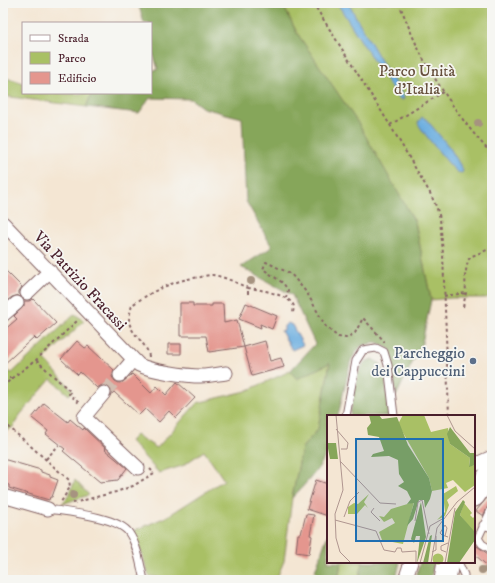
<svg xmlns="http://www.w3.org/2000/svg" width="495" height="583" font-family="'IM FELL DW Pica',serif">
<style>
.green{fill:#a9c065;stroke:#7a7048}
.forest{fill:#86a65a;stroke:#686242}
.water{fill:#6caee0;stroke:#5b6686}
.building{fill:#e4968e}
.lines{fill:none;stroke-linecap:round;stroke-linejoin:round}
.street-tunnel{stroke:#d2beb1;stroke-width:13;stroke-dasharray:13 6;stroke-linecap:butt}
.lane-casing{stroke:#866566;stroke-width:9}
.street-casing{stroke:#866566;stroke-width:15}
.primary-casing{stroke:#866566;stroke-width:23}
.path{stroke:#866566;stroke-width:2;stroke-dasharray:3 3;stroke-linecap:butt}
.lane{stroke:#fff;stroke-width:7}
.street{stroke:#fff;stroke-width:13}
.primary{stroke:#fff;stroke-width:21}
.tree{fill:#a69380}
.service-dot{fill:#5c6f8a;stroke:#f6f6f2;stroke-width:1.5}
.labels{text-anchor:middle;stroke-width:3.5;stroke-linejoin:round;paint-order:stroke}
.park-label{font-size:16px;fill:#664f3c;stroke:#f6f6f2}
.street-label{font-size:16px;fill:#4a1f2b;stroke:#f6f6f2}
.service-label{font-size:16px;fill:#4e5e75;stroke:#f6f6f2;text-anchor:end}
.inset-road{fill:none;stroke:#b09690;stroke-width:1}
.view{fill:#1f6fb2;fill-opacity:0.15;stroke:#1f6fb2;stroke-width:2}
.inset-edge{fill:none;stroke:#4a1f2b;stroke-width:2}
</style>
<rect width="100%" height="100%" fill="#f6f6f2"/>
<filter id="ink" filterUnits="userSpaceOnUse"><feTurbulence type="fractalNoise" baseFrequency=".025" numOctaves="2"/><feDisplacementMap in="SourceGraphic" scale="8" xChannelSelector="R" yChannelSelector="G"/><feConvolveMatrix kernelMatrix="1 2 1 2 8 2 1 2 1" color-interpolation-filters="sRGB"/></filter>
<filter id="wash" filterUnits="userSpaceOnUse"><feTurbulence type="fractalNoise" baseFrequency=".012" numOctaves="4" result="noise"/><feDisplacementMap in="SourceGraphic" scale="16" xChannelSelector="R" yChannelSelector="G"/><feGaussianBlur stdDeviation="0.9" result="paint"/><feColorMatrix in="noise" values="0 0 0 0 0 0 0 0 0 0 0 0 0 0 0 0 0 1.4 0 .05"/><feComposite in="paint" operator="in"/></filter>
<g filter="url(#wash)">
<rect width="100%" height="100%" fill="#f4e6d3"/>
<path class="green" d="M282,3H492V295L486,298H452L431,300L415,222L297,33Z
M3,77L23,83V93H60C68,95 83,93 92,93L86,107L3,96Z
M75,314L84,321L44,359L73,391L69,395L51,379L20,415L13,427L8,430L3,431V369L12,373Z
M330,362L318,429L302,448L292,498L284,561L276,580H173L149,576L134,531L168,516L224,480L204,451L182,466L159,473L130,441L136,435L157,448L197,403L246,391L290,371L297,378Z
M75,480L89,495L62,504L69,495Z
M341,562H363L359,580H338Z"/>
<path class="forest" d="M138,3H282L297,33L358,123L415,222L431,300L422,343L396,396L390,349L376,342L361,346L351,360L338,416H328C328,426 330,438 328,448C323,467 305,484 292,498L302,448L318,429L330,363L297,379L290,371L315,344L292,295L241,267L272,247L246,201L242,118L203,108L191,99L150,98L139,113L86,107L92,93H151V71L158,69L151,47V23H144Z
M372,359L381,364L385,376L390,416H350C352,403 355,373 364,363C366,361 370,360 372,359Z
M328,534V562H341L338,580H319L315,571Z
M363,562H400L396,580H359Z
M420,562H434L431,580H415Z"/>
<path class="water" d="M337,3H348L380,59L403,96L404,98L403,100L398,98L373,60Z
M422,117L426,119L450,148L463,170L462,173C458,172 458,173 456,171C450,166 419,128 418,123Z
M288,323L292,325L303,345L292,350L281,331L284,330V326Z"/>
<g id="blocks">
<path class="building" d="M3,268L22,287L19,291V295L12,297L3,304Z
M33,299L56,323L37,340L34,337L3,365V331L17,319L14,316L24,306V301H29Z
M180,303H193V306H212V304H223L224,323L237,320L244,347L209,352L206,336H180Z
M246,303L277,316L272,329L260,324L261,328L239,319Z
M77,341L85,348L88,346L114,370L112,377L115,381L119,383L123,382L132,374L151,393L157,386L166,395L177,382L195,398L176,418L169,411L159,422L145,409L139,415L114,392L112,394L109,387L102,385L97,388L80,372L78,375L61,359Z
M265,341L270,361L281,358L284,367L252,376L244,347Z
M168,344H181V354H168Z
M44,403L68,422L70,419L83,430L84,428L106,449L105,450L127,468L118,480L100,482L63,451L65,449L46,434L48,431L32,418Z
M3,459L41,470V472L50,475V477L58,480L52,497H50L49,500L9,488V485L3,483Z
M316,480L328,484V516L307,509Z
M487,498L492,501V503L488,506L483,516L476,511Z
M306,514L314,515L310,535L312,536L309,554L296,552L298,534H301Z
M477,546L492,557V570L474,554V550Z"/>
</g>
</g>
<g filter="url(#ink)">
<use href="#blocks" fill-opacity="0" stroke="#866566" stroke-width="1"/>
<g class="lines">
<path class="street-tunnel" d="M104,393L120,375"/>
<defs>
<path id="lane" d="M346,416L356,361L363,350L376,348L384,352L388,365L394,416
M492,508L478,538L482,544L492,550
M48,509C67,512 119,517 129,533C138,546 140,565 144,580
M483,525L492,528
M458,562L464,575V580"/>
<path id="street" d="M3,223L139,365C151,371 187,376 201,376C209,376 218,374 226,373
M27,293L50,271
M3,315L17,303
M120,375L133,360
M104,393L84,417L138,468
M474,465L492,457
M3,496L48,509
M405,580L411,562"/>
<path id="primary" d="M474,496L492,471
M445,580L448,562"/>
</defs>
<use href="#lane" class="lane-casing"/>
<use href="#street" class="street-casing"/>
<use href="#primary" class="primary-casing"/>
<path class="path" d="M313,3L390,125L430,193L436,206L440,218L443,254L449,416
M399,3C407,23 415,43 425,62C444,94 466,127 492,154
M390,125L443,92
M248,288C258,289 292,295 294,307C294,309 293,311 293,313
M444,296L466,293
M286,298L288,290L283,283L263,269L266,262L291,274L307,293L326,327L338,337L346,338L355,333L363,318L384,341V343
M463,307L466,293L465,276L468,260L472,256L492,248
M149,357C148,344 131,335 129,321C129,316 131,309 132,305C154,290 174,280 201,277C204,276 209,275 213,275C225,277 237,283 248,288V295
M36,360L71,392L69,394L79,403
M3,378H12
M3,387L12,378L36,360L79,319
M3,423L9,427L69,480L70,487L61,502
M46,459L59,445
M73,503L116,492L133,486L154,473L150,469"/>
<use href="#lane" class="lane"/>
<use href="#street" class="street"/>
<use href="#primary" class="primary"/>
</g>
<g class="tree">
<circle cx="478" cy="123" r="4"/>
<circle cx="251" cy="281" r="4"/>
<circle cx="73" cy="495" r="4"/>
<circle cx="482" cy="570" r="4"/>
</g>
</g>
<circle class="service-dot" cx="473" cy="361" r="4"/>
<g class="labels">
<g class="park-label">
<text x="417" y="76">Parco Unità<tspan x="417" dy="18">d'Italia</tspan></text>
</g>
<g class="street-label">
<text transform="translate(81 280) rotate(47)" y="6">Via Patrizio Fracassi</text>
</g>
<g class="service-label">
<text x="465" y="358">Parcheggio<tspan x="465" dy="18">dei Cappuccini</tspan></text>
</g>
</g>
<g transform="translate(327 415)">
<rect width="148" height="148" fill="#f4e6d3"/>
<path d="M76,0H97L104,17L121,13L123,29L143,43L142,51L148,50V70L138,77L126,65L119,68L121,73L105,76L102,63L71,9ZM129,71L131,76L120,85L122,90L118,101L110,105L118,97L116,79ZM42,79L37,87L41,93L38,90L30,99H21V92L27,88L31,89ZM87,87L76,129L55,125L52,117L68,108L65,103L57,107L52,101L57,102L64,94ZM137,88L145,98L143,100L146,103L148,101V119L133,100ZM105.5 144a5.5 5.5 0 1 1 11 0a5.5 5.5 0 1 1-11 0Z" fill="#a9c065"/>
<path d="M42,0H52L55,4L70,2L81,30L102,63L105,76L103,84L98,93L97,85H92L86,104L80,111L87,88L80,89L84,84L80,76L71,71L77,67L72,59L71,45L62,41L44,42L46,39L57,36L52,22L41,20L40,13L44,8ZM123,12L143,38H148V50L142,52L143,43L123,29L120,19ZM0,28H9L11,44H3ZM136,85L138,87L133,100L147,116L148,125L132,148H120L128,97ZM94,87L99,122L90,148L93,121H89L87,128L84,124ZM105,120L101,148H96L103,121Z" fill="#86a65a"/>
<path class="inset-road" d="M9,0L16,75L8,99L9,123L13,137L24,148M120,0L128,16L148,34M9,14L21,28L20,34H14M13,46L53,88L69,89M47,93L44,97L53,106M17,102L23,86L32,77M8,105L49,116L57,135L68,137L70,133H74L75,137L89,136V148M88,106L91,87L95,85L102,119M118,121L120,113L118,110L113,118L115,120L121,122M105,137L109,135V121M119,137L114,135V131L121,128M93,148L103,111L117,103M104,148L110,113L130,87L148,72M118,148L128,93"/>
<path class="view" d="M29,24H116V126H29Z"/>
<rect width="148" height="148" class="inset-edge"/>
</g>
<rect width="495" height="583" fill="none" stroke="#f6f6f2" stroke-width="16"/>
<rect x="22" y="22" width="130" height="72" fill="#f6f6f2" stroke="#b1a0a2"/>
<rect x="30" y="35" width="20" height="6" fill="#ffffff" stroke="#b1a0a2"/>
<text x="58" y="42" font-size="12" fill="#4a1f2b">Strada</text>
<rect x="30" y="52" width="20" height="12" fill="#a9c065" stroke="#b1a0a2"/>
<text x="58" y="62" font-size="12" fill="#4a1f2b">Parco</text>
<rect x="30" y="72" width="20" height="12" fill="#e4968e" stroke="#b1a0a2"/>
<text x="58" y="82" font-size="12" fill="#4a1f2b">Edificio</text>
</svg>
